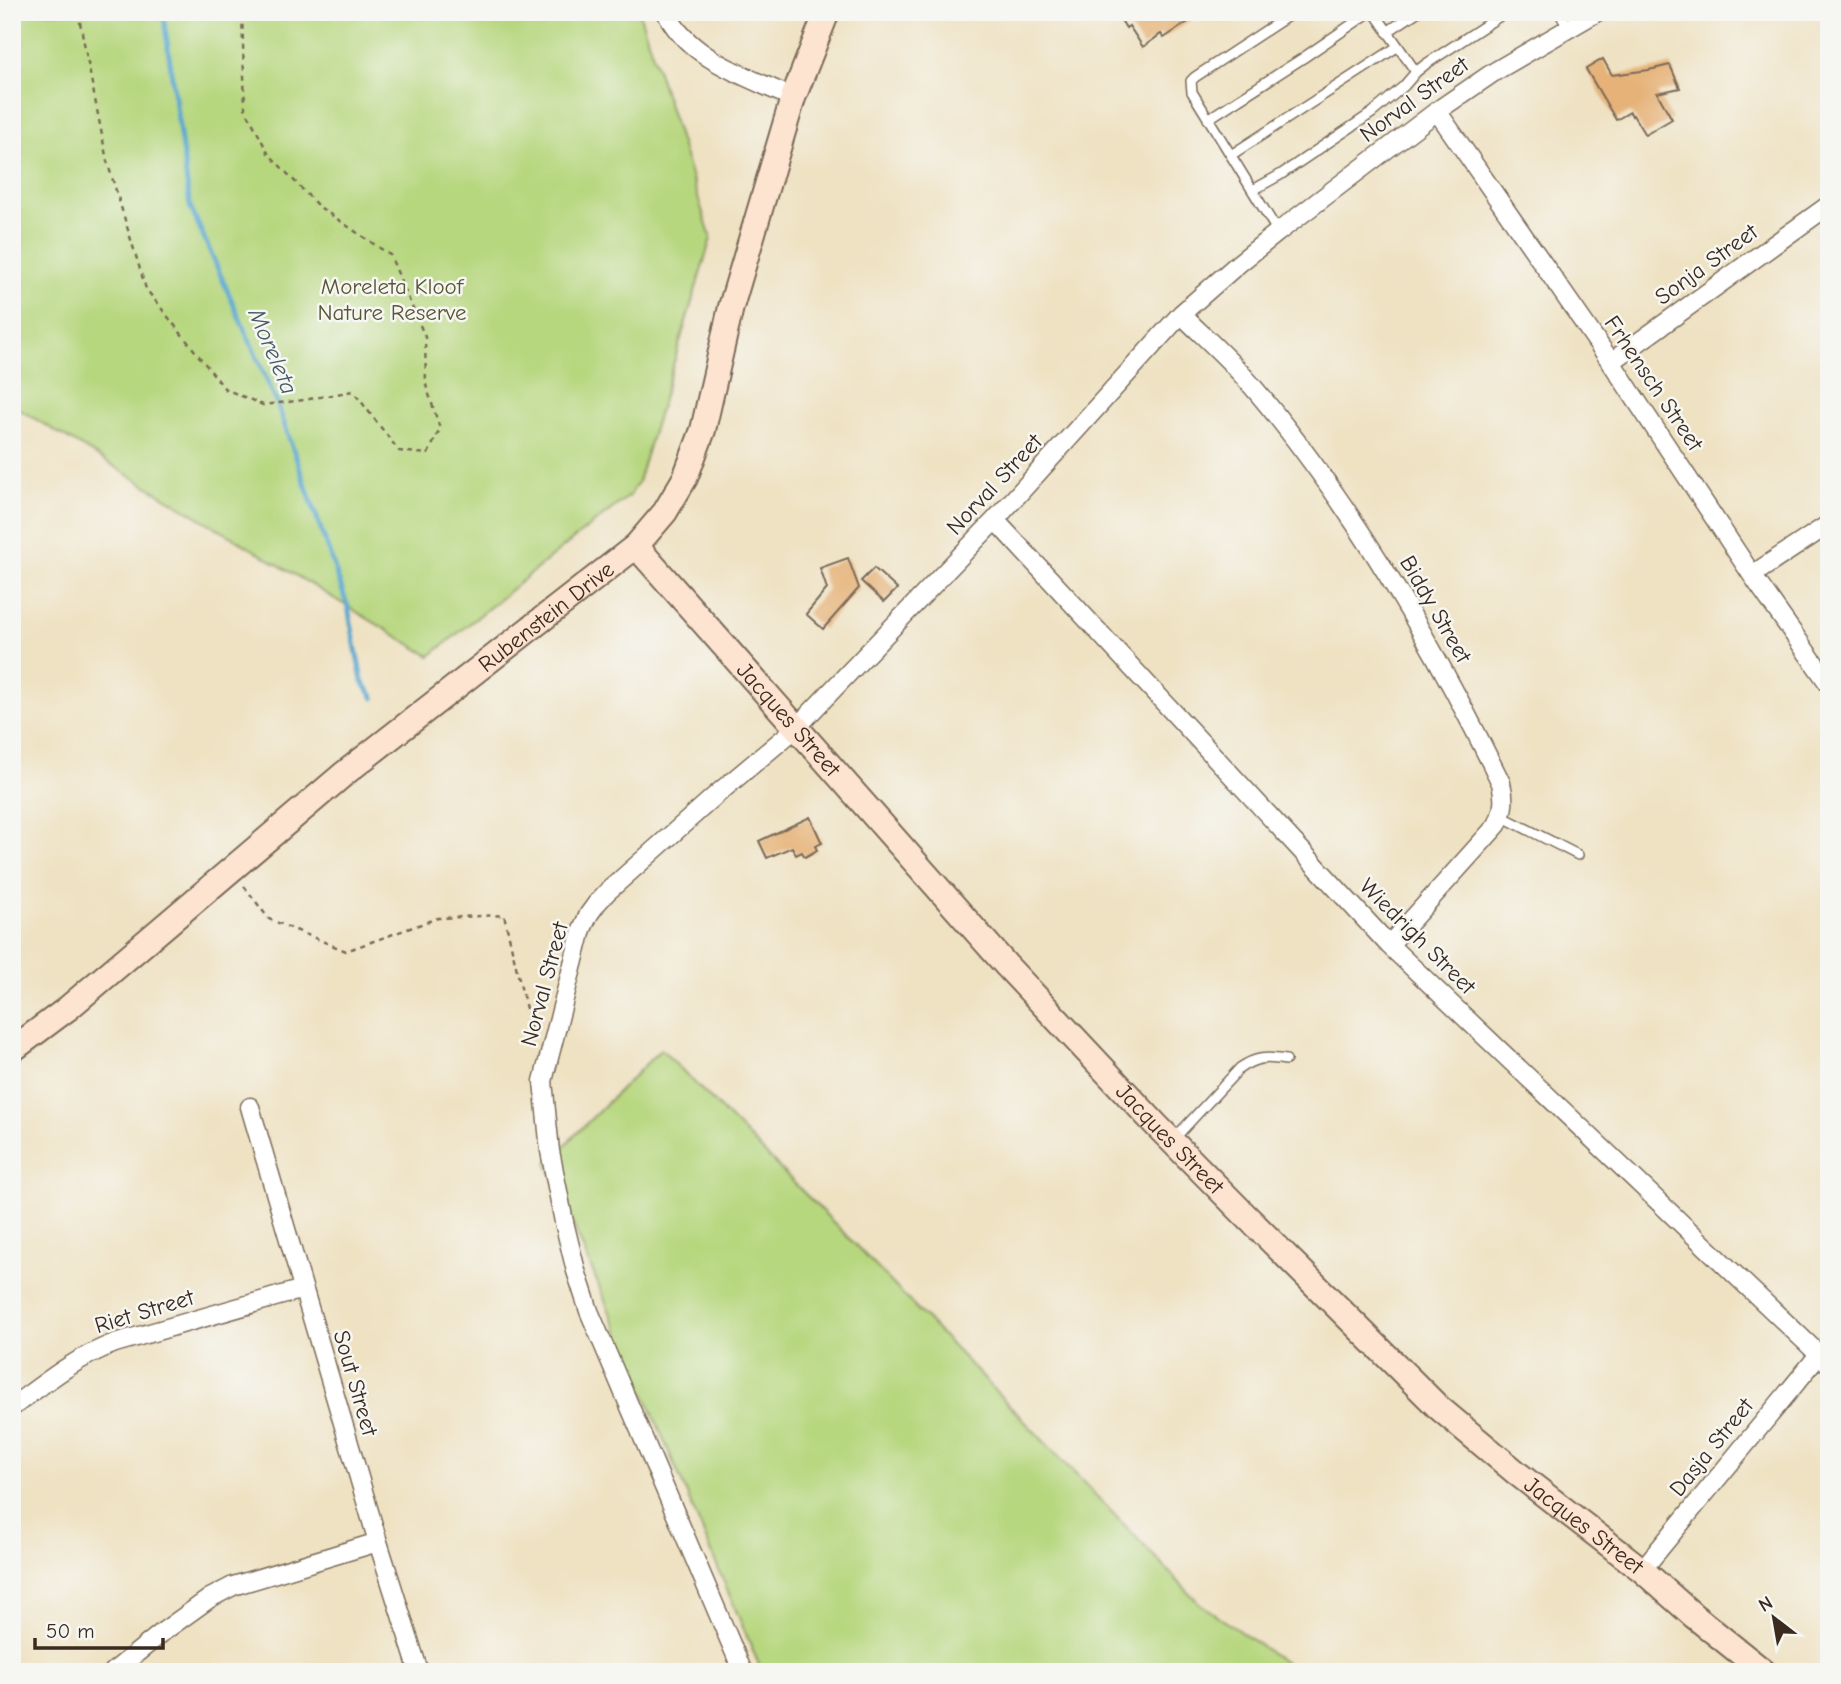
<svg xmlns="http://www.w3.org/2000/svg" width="1841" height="1684" font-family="'Comic Neue',sans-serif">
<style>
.green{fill:#b7d77f;stroke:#79804e;stroke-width:2}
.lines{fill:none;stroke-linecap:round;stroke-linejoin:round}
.stream{stroke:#51a4cc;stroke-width:5}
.building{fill:#e6b278}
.lane-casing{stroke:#7a6a58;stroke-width:12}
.street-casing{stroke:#7a6a58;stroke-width:21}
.secondary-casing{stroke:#7a6a58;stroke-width:28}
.path{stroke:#7a6a58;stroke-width:2.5;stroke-dasharray:5 5;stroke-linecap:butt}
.lane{stroke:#fff;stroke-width:9}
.street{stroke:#fff;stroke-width:18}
.secondary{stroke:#fde4d1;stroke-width:24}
.labels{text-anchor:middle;stroke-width:5;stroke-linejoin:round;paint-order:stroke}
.street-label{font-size:23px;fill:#3b2a1e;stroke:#f6f6f2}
.park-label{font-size:23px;fill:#5a5536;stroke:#f6f6f2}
.water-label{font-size:24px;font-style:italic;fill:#445b64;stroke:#f6f6f2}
</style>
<rect width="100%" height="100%" fill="#f6f6f2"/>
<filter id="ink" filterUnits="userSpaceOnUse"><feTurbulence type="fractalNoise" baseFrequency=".0143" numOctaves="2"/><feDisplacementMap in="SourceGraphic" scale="14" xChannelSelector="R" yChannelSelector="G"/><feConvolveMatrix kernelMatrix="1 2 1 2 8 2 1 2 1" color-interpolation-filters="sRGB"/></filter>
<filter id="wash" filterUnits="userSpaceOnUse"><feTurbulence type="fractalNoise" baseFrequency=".00686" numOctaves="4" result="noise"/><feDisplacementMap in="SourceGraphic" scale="28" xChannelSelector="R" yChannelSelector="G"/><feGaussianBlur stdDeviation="1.57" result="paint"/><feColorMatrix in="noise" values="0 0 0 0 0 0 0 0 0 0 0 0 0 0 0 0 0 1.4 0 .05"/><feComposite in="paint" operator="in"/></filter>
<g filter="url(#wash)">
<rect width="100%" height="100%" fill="#efe2c3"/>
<path class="green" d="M12,12H639L711,238L638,482L630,495L572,540L430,656L12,405Z
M661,1049L840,1229L1199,1603L1298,1672H762L547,1163Z"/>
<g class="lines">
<path class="stream" d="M163,12L190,206L277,403L348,607L362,681L374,698"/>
</g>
<g id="blocks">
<path class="building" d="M1116,12H1203L1164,38L1161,34L1143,47L1129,26L1126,28Z
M1603,59L1612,75L1649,70L1670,65L1680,88L1657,93L1672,119L1645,135L1633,115L1632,116L1630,112L1616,120L1586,69Z
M848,558L859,588L823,629L806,614L827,589L820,568Z
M874,568L897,589L884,602L861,581Z
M810,817L822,843L815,846L817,850L805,857L802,852L796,855L792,847L767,858L759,841Z"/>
</g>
</g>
<g filter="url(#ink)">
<use href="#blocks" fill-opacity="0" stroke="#7a6a58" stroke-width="2"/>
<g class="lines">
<defs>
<path id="lane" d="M1374,12L1416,72
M1559,12L1569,28
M1387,32L1417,12
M1208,119L1303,58L1370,12
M1231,155L1397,47
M1253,190L1280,175L1372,113L1404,86L1416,72L1426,64L1506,12
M1278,232L1192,92L1191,81L1195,77L1294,12
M1501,816L1578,855
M1173,1140L1240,1068C1256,1057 1266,1057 1286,1060"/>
<path id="street" d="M666,12C688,59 749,77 793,98
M1437,111L1611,362L1752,575L1829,684
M1181,314C1198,331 1217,348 1234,366C1269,403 1300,445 1330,487C1396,581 1451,680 1501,783C1505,799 1504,810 1497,825L1389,945
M1611,362L1829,205
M995,520L1389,945L1829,1364
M1752,575L1829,524
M250,1107L378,1542L419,1672
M12,1407C46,1382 75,1358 115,1343L303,1289
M1642,1570L1818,1356
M113,1672L164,1631L210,1598L233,1586L378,1542
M743,1672L589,1311L576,1271L564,1222L550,1151L543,1081L582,929L589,914L597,903L607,892L716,795L796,728L995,520L1181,314L1238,264L1278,232L1437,111L1494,72L1597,12"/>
<g id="secondary">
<path id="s1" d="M636,546L1006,965L1157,1126L1245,1215L1438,1407L1518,1474L1642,1570L1694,1616L1764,1672"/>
<path id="s2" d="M12,1050L67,1009L345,773L636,546L665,512L685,478L703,430L731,307L793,98L827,12"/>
</g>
</defs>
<use href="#lane" class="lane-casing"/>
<use href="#street" class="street-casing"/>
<use href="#secondary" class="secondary-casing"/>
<path class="path" d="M78,12L107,161L146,289L225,389L263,405L304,400L353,391L399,451L428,454L440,429L426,385L425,337L390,255L318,206L268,153L245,108L242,12
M244,886L269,919L346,951L438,918L504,915L534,1043"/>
<use href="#lane" class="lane"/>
<use href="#street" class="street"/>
<use href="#secondary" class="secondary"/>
</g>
</g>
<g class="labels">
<g class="street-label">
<text transform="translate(1414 99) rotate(-36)" y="8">Norval Street</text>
<text transform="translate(1706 264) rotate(-36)" y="8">Sonja Street</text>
<text transform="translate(1654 383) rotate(56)" y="8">Frhensch Street</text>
<text transform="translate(994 484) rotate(-47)" y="8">Norval Street</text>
<text transform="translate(1436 609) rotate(60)" y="8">Biddy Street</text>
<text dy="8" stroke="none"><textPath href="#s2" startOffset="688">Rubenstein Drive</textPath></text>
<text dy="8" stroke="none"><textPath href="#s1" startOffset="231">Jacques Street</textPath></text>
<text transform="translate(1418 936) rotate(45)" y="8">Wiedrigh Street</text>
<text transform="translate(544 984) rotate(-75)" y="8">Norval Street</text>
<text dy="8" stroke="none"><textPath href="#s1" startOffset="798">Jacques Street</textPath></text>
<text transform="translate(144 1311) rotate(-17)" y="8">Riet Street</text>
<text transform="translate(356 1383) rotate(74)" y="8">Sout Street</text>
<text transform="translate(1711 1447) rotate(-51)" y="8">Dasja Street</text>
<text dy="8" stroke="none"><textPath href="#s1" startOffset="1365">Jacques Street</textPath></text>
</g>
<g class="park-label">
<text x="392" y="294">Moreleta Kloof<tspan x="392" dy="26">Nature Reserve</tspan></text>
</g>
<g class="water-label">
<text transform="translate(273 351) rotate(67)" y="8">Moreleta</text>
</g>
</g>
<rect width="1841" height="1684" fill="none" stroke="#f6f6f2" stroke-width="42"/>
<g transform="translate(1774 1618) rotate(329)" stroke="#f6f6f2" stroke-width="5" paint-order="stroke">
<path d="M0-5L12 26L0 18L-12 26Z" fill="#3b2a1e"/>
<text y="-10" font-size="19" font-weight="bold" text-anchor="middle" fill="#3b2a1e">N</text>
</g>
<path d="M35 1638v10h128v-10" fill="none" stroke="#3b2a1e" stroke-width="3.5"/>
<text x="46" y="1638" font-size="21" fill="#3b2a1e" stroke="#f6f6f2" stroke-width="5" paint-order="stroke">50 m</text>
</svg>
